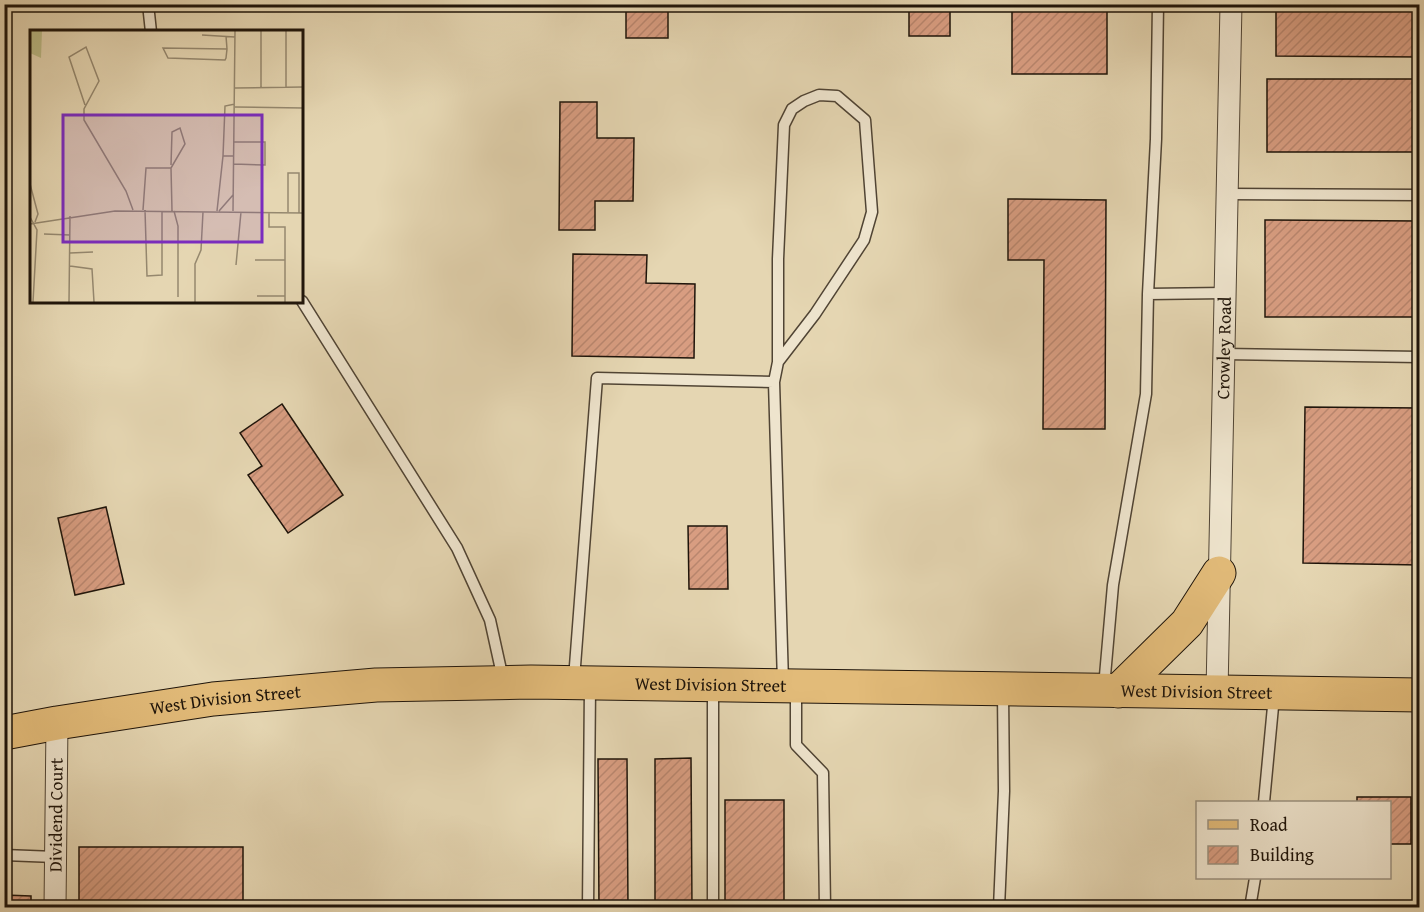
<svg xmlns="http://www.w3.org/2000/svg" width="1424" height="912" font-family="'Gentium Book Plus',serif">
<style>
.building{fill:url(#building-hatch);stroke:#1e140a;stroke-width:1.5}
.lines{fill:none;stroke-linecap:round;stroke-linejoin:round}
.service-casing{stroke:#504434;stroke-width:13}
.minor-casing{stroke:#504434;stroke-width:23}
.primary-casing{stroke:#1e140a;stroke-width:35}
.service{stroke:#eee4cd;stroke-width:10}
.minor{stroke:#eee4cd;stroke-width:21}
.primary{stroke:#e2bb79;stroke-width:33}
.labels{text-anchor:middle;stroke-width:5;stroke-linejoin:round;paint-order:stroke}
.street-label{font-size:18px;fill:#1e140a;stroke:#eee4cd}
.inset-road{fill:none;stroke:#95886f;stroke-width:1.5}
.view{fill:#7b2cbf;fill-opacity:0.15;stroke:#7b2cbf;stroke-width:3}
.inset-edge{fill:none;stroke:#1e140a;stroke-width:3}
</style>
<defs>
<pattern id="building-hatch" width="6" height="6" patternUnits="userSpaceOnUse" patternTransform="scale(1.5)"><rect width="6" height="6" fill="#d89d81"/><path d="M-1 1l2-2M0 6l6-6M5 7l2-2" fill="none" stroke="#b9866e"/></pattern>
</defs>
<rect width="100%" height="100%" fill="#e5d6b2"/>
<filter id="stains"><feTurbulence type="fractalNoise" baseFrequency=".00333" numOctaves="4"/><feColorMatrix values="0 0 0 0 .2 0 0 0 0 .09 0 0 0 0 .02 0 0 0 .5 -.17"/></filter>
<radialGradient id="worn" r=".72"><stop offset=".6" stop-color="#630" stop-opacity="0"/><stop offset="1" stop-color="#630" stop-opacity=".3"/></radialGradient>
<path class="building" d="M1012,4H1107V74H1012Z
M1276,4H1420V57L1276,56Z
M909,8L950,9V36H909Z
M626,10H668V38H626Z
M1267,79H1420V152H1267Z
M560,102H597V138H634L633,201H595V230H559Z
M1008,199L1106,200L1105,429H1043L1044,260H1008Z
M1265,220L1419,221L1418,317H1265Z
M573,254L647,255L646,283L695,284L694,358L572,356Z
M282,404L343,495L288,533L248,475L262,466L240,433Z
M1305,407L1420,408V565L1303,563Z
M106,507L124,584L75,595L58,518Z
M688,526H727L728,589H689Z
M691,758L692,908H655V759Z
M598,759H627L628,908H599Z
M1357,797H1411V844H1390V802H1357Z
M725,800H784V908H725Z
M79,847H243V908H79Z
M4,895L31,896V908H4Z"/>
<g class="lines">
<defs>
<path id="service" d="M148,4L151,32
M1227,194L1420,195
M1148,294L1156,139L1158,4
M302,301L457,548L490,620L503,679
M1224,354L1420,357
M774,382L778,362L815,314L864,240L872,212L865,120L837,96L819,95L804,101L792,109L784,125L778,259V362
M574,679L597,378L774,382L783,682
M1104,687L1113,585L1146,394L1148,294L1225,293
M713,688V908
M796,689V745L823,773L825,908
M1264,802L1274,696
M4,855L55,857
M588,908L590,686
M999,908L1004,791L1003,693
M1250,908L1255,878"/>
<g id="minor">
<path id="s1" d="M1217,692L1231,4"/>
<path id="s2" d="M55,908L57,723"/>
</g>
<g id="primary">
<path d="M1118,691L1187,623L1219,573"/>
<path id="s3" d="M4,733L57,723L213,699L376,685L531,682L1420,695"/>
</g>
</defs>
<use href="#service" class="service-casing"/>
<use href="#minor" class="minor-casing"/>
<use href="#primary" class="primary-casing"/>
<use href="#service" class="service"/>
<use href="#minor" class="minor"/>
<use href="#primary" class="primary"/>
</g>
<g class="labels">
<g class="street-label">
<text dy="6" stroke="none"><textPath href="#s1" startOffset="344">Crowley Road</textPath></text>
<text dy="6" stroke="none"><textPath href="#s3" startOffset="710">West Division Street</textPath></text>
<text dy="6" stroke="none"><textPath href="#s3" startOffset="1196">West Division Street</textPath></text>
<text dy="6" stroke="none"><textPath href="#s3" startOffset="224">West Division Street</textPath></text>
<text dy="6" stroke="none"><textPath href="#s2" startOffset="93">Dividend Court</textPath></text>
</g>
</g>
<g transform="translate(30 30)">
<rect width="273" height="273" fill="#e5d6b2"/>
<path d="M0,1H12L11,28L0,23Z" fill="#bcbc87"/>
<path class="inset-road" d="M172,5L205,7M196,6L197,19L196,28L195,30L138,28L133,18L197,19M205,58L273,57M231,58V1M256,58V1M55,75L39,27L56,17L69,51L54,79V90L96,161L103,180M205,77L273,78M193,126L195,76L205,74M204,134L235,135V112H204M141,138L155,114L150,98L142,102L141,135M0,154L8,184L5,192M113,180L116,138H141L142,181M115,180L117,246L132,245V181M144,181L148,196V267M187,181L193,126H204M189,181L203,165M203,181L205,1M239,182V197H255V272M258,182V143H269V183M0,187L7,200L3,272M0,194L85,181L273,183M14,204L40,205M40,223L63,222M225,230H255M206,235L211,182M40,236L62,239L64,272M227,266H255M39,272L40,186M165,272V234L171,220L173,182"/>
<path class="view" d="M33,85H232V212H33Z"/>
<rect width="273" height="273" class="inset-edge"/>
</g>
<rect width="1424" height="912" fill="none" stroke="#e5d6b2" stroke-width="24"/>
<rect x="6" y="6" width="1412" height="900" fill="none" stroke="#1e140a" stroke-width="3"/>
<rect x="12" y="12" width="1400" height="888" fill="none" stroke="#1e140a" stroke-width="1.5"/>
<rect x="1196" y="801" width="195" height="78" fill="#eee4cd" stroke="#9b917f" stroke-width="1.5"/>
<rect x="1208" y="820" width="30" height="9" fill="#e2bb79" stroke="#9b917f" stroke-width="1.5"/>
<text x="1250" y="831" font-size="18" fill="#1e140a">Road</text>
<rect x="1208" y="846" width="30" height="18" fill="url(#building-hatch)" stroke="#9b917f" stroke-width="1.5"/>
<text x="1250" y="861" font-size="18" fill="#1e140a">Building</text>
<rect width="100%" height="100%" filter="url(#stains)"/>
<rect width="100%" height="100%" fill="url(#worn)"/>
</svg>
